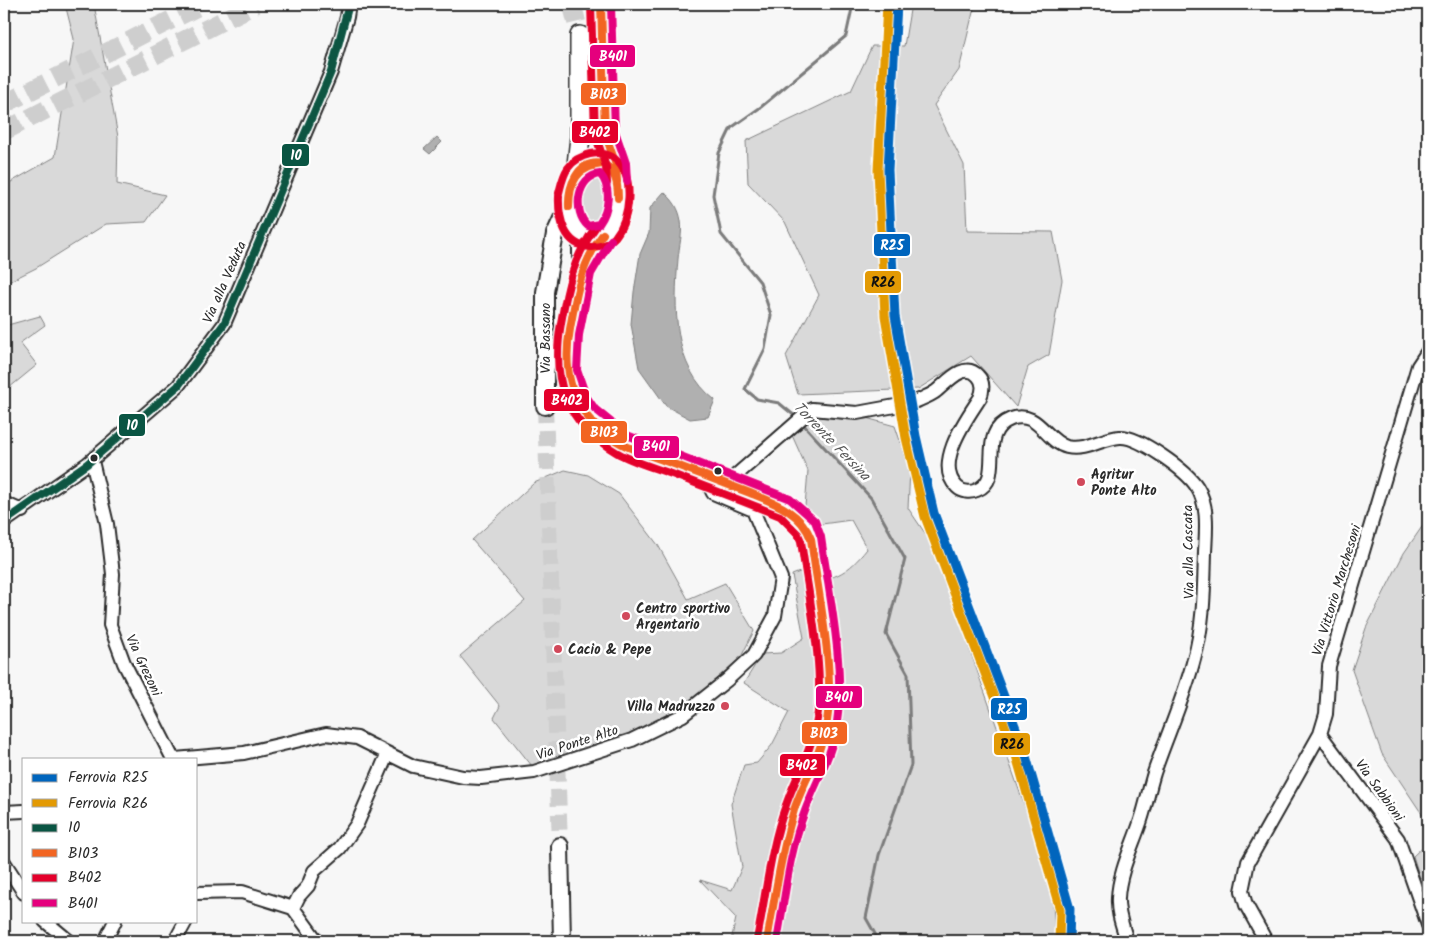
<svg xmlns="http://www.w3.org/2000/svg" width="1432" height="945" font-family="Kalam,sans-serif">
<style>
.green{fill:#d9d9d9;stroke:#828282}
.water{fill:#b0b0b0;stroke:#7b7b7b}
.lines{fill:none;stroke-linecap:round;stroke-linejoin:round}
.stream{stroke:#7b7b7b;stroke-width:3}
.major-tunnel{stroke:#cecece;stroke-width:16;stroke-dasharray:16 8;stroke-linecap:butt}
.highway-tunnel{stroke:#cecece;stroke-width:19;stroke-dasharray:19 9;stroke-linecap:butt}
.minor-casing{stroke:#2b2b2b;stroke-width:16}
.major-casing{stroke:#2b2b2b;stroke-width:20}
.highway-casing{stroke:#2b2b2b;stroke-width:22}
.minor{stroke:#fff;stroke-width:12}
.major{stroke:#fff;stroke-width:16}
.highway{stroke:#fff;stroke-width:19}
.bus-1-casing{stroke:#fff;stroke-width:11}
.bus-2-casing{stroke:#fff;stroke-width:11}
.bus-3-casing{stroke:#fff;stroke-width:11}
.bus-4-casing{stroke:#fff;stroke-width:11}
.bus-1{stroke:#0a5543;stroke-width:8}
.bus-2{stroke:#f26522;stroke-width:8}
.bus-3{stroke:#e4002b;stroke-width:8}
.bus-4{stroke:#e5007d;stroke-width:8}
.rail-1-casing{stroke:#fff;stroke-width:12}
.rail-2-casing{stroke:#fff;stroke-width:12}
.rail-1{stroke:#0065bd;stroke-width:9}
.rail-2{stroke:#e39a04;stroke-width:9}
.bus-dot{fill:#2b2b2b;stroke:#fff;stroke-width:2}
.poi-dot{fill:#d1495b;stroke:#fff;stroke-width:2}
.labels{text-anchor:middle;stroke-width:5;stroke-linejoin:round;paint-order:stroke}
.street-label{font-size:14px;fill:#2b2b2b;stroke:#fff}
.poi-label{font-size:14px;font-weight:bold;fill:#2b2b2b;stroke:#fff;text-anchor:start}
.water-label{font-size:15px;font-style:italic;fill:#5a5a5a;stroke:#fff}
.line-badge{stroke:#fff;stroke-width:2}
.badge-label{font-size:14px;text-anchor:middle;font-weight:bold;fill:#fff}
.pale-badge-label{font-size:14px;text-anchor:middle;font-weight:bold;fill:#111}
</style>
<rect width="100%" height="100%" fill="#f7f7f7"/>
<filter id="ink" filterUnits="userSpaceOnUse"><feTurbulence type="fractalNoise" baseFrequency=".02" numOctaves="2"/><feDisplacementMap in="SourceGraphic" scale="10" xChannelSelector="R" yChannelSelector="G"/><feConvolveMatrix kernelMatrix="1 2 1 2 8 2 1 2 1" color-interpolation-filters="sRGB"/></filter>
<g filter="url(#ink)">
<path class="green" d="M65,4H94L118,137L117,184L165,195L146,222L106,224L36,268L4,284V186L55,157L74,39Z
M911,4H975L959,70L934,105L964,165L967,231L1053,232L1062,280L1049,355L1028,367L1016,407L971,356L918,389L798,394L786,356L819,295L785,222L748,183L746,141L851,91L872,46H904Z
M591,168L604,173L603,219L594,224H589L578,215C574,188 575,189 591,168Z
M40,316L45,325L20,343L37,365L4,392V326Z
M813,413L836,418H866L895,426L910,470L908,508L933,545L1052,884L1055,941H731L736,918L700,880L732,890L742,867L731,804L744,765L757,763L772,745L789,712L744,683L762,654L781,653L804,638L792,575L810,568L808,585C838,576 847,574 867,549L851,520L822,524L805,506L808,471L791,433Z
M565,470L588,475L619,494L658,545L688,599L725,583L754,631L741,657L682,709L651,728L532,766L494,718L500,706L460,656L525,601L472,540L534,483Z
M1428,518V823L1382,754L1352,670L1366,628L1404,553Z
M1428,842V876L1420,878L1413,856Z"/>
<path class="water" d="M437,137L442,142L430,154L424,149Z
M664,192C673,200 679,208 681,221C683,232 679,247 678,259C674,308 672,366 715,400L708,417L690,419L666,406L639,368L631,324L634,292L640,254L649,233L650,208Z"/>
<g class="lines">
<path class="stream" d="M796,417L779,403L757,399L745,389L765,349L771,315L760,282L721,234L713,195L719,153L731,128L761,107L846,36L853,4
M801,422L871,498L905,559L886,634L908,674L911,765L879,855L866,918L879,941"/>
<path class="major-tunnel" d="M545,406L560,846"/>
<path class="highway-tunnel" d="M572,4L580,36
M4,104L203,4
M4,131L256,4"/>
<defs>
<path id="minor" d="M917,401C923,398 929,396 935,392C946,384 964,360 978,376C984,382 983,391 980,398C967,418 933,464 957,487C962,492 970,493 977,490C1006,478 975,433 1011,419C1038,409 1046,442 1067,447C1086,451 1102,438 1120,437C1139,436 1187,471 1197,487C1209,506 1206,531 1205,552C1204,589 1204,624 1194,659C1184,698 1167,735 1154,773C1149,789 1146,805 1141,820C1133,845 1119,872 1118,898C1117,913 1123,927 1127,941
M92,461L107,524L113,574L110,625L124,663L173,759
M726,484L812,409L857,413L906,404
M4,503L22,511
M4,522L87,464L178,386L224,324L331,72L347,17L349,4
M1320,734L1398,839L1428,925
M175,759L244,753L326,734L357,738L413,766L463,777L481,778L534,772L632,740L683,715L727,680L754,655L775,616L781,578L753,510L713,493L708,483L709,479
M4,812L24,811
M4,862L24,893
M196,893L242,892L293,908L317,941
M293,908L299,896L308,886L314,871L340,848L357,824L387,755
M45,921L69,941
M105,941L115,921
M175,941L186,921
M1266,941L1246,905L1242,891L1248,862L1320,734L1326,714L1329,666L1418,366L1428,351"/>
<path id="major" d="M596,163C621,166 621,206 613,224C603,244 580,240 572,221C563,199 571,167 596,163Z
M581,235V268L565,348C564,395 585,419 622,444L785,507L807,528L811,539L830,681C829,708 826,735 816,760C810,777 800,793 794,809C781,852 775,898 767,941
M545,406V292L555,234L568,206
M560,846L562,941"/>
<path id="highway" d="M601,4L605,133L616,165L617,182
M576,174L580,137V36"/>
</defs>
<use href="#minor" class="minor-casing"/>
<use href="#major" class="major-casing"/>
<use href="#highway" class="highway-casing"/>
<use href="#minor" class="minor"/>
<use href="#major" class="major"/>
<use href="#highway" class="highway"/>
<defs>
<path id="bus-1" d="M4,522L87,464L178,386L224,324L331,72L349,4"/>
<path id="bus-2" d="M601,4L605,133L616,165L617,182
M605,165C616,171 618,186 618,198
M569,207C568,187 577,159 603,164
M569,207C569,182 577,166 603,164
M603,234C581,264 576,294 570,329C561,379 576,420 622,444C637,452 653,456 668,462C696,472 723,483 750,493C775,503 801,512 811,539C818,594 835,668 827,721C822,753 804,780 794,810C781,853 775,897 767,941"/>
<path id="bus-3" d="M591,4L595,134L606,167L607,183
M559,196C558,217 564,247 591,247C600,247 609,244 615,237C630,218 636,177 615,159C601,148 578,154 568,168C563,175 561,185 559,193
M595,228C573,258 567,288 561,323C551,381 565,422 616,452C634,463 657,468 677,476C711,489 745,502 780,516L798,534L801,541C808,594 825,668 817,719C812,750 796,776 786,805C770,848 766,895 757,939"/>
<path id="bus-4" d="M611,4L615,131L626,163L627,181
M600,174C612,188 609,210 599,224L588,226C572,212 577,176 600,174Z
M611,240L591,274L579,335L577,370L586,396L595,409L627,435L790,499L815,521L821,537C829,593 845,666 837,722C833,754 816,781 805,811C789,852 785,898 777,941"/>
</defs>
<use href="#bus-1" class="bus-1-casing"/>
<use href="#bus-2" class="bus-2-casing"/>
<use href="#bus-3" class="bus-3-casing"/>
<use href="#bus-4" class="bus-4-casing"/>
<use href="#bus-1" class="bus-1"/>
<use href="#bus-2" class="bus-2"/>
<use href="#bus-3" class="bus-3"/>
<use href="#bus-4" class="bus-4"/>
<defs>
<path id="rail-1" d="M897,4L888,170L895,316L916,436L934,513L1024,749L1070,909L1069,941"/>
<path id="rail-2" d="M887,4L878,170L885,316L906,438L925,517L1015,752L1060,910L1059,941"/>
</defs>
<use href="#rail-1" class="rail-1-casing"/>
<use href="#rail-2" class="rail-2-casing"/>
<use href="#rail-1" class="rail-1"/>
<use href="#rail-2" class="rail-2"/>
</g>
</g>
<g class="bus-dot">
<circle cx="94" cy="458" r="4.5"/>
<circle cx="718" cy="471" r="4.5"/>
</g>
<g class="poi-dot">
<circle cx="1081" cy="482" r="5"/>
<circle cx="626" cy="616" r="5"/>
<circle cx="558" cy="649" r="5"/>
<circle cx="725" cy="706" r="5"/>
</g>
<g class="labels">
<g class="street-label">
<text transform="translate(224 282) rotate(-66)" y="5">Via alla Veduta</text>
<text transform="translate(545 338) rotate(-90)" y="5">Via Bassano</text>
<text transform="translate(1188 552) rotate(-91)" y="5">Via alla Cascata</text>
<text transform="translate(1336 590) rotate(-73)" y="5">Via Vittorio Marchesoni</text>
<text transform="translate(144 665) rotate(65)" y="5">Via Grezoni</text>
<text transform="translate(577 742) rotate(-18)" y="5">Via Ponte Alto</text>
<text transform="translate(1380 790) rotate(54)" y="5">Via Sabbioni</text>
</g>
<g class="poi-label">
<text x="1091" y="479">Agritur<tspan x="1091" dy="16">Ponte Alto</tspan></text>
<text x="636" y="613">Centro sportivo<tspan x="636" dy="16">Argentario</tspan></text>
<text x="568" y="654">Cacio &amp; Pepe</text>
<text x="715" y="711" text-anchor="end">Villa Madruzzo</text>
</g>
<g class="water-label">
<text transform="translate(832 441) rotate(46)" y="5">Torrente Fersina</text>
</g>
</g>
<g class="line-badge">
<rect x="589" y="44" width="47" height="24" rx="5" fill="#e5007d"/>
<rect x="580" y="82" width="47" height="24" rx="5" fill="#f26522"/>
<rect x="571" y="120" width="48" height="24" rx="5" fill="#e4002b"/>
<rect x="281" y="143" width="29" height="24" rx="5" fill="#0a5543"/>
<rect x="873" y="233" width="38" height="24" rx="5" fill="#0065bd"/>
<rect x="864" y="270" width="38" height="24" rx="5" fill="#e39a04"/>
<rect x="543" y="388" width="47" height="24" rx="5" fill="#e4002b"/>
<rect x="118" y="413" width="28" height="24" rx="5" fill="#0a5543"/>
<rect x="580" y="420" width="48" height="24" rx="5" fill="#f26522"/>
<rect x="633" y="435" width="47" height="24" rx="5" fill="#e5007d"/>
<rect x="815" y="685" width="48" height="24" rx="5" fill="#e5007d"/>
<rect x="990" y="697" width="38" height="24" rx="5" fill="#0065bd"/>
<rect x="801" y="721" width="47" height="24" rx="5" fill="#f26522"/>
<rect x="993" y="732" width="38" height="24" rx="5" fill="#e39a04"/>
<rect x="779" y="753" width="47" height="24" rx="5" fill="#e4002b"/>
</g>
<g class="badge-label">
<text x="613" y="61">B401</text>
<text x="604" y="99">B103</text>
<text x="595" y="137">B402</text>
<text x="296" y="160">10</text>
<text x="892" y="250">R25</text>
<text x="567" y="405">B402</text>
<text x="132" y="430">10</text>
<text x="604" y="437">B103</text>
<text x="656" y="451">B401</text>
<text x="839" y="702">B401</text>
<text x="1009" y="714">R25</text>
<text x="824" y="738">B103</text>
<text x="802" y="770">B402</text>
</g>
<g class="pale-badge-label">
<text x="883" y="287">R26</text>
<text x="1012" y="749">R26</text>
</g>
<rect width="1432" height="945" fill="none" stroke="#fff" stroke-width="20"/>
<rect x="10" y="10" width="1412" height="925" fill="none" stroke="#2b2b2b" stroke-width="2" filter="url(#ink)"/>
<rect x="22" y="758" width="175" height="165" fill="#ffffff" stroke="#aaaaaa"/>
<rect x="32" y="774" width="25" height="8" fill="#0065bd" stroke="#aaaaaa"/>
<text x="68" y="782" font-size="15" fill="#2b2b2b">Ferrovia R25</text>
<rect x="32" y="799" width="25" height="8" fill="#e39a04" stroke="#aaaaaa"/>
<text x="68" y="808" font-size="15" fill="#2b2b2b">Ferrovia R26</text>
<rect x="32" y="824" width="25" height="8" fill="#0a5543" stroke="#aaaaaa"/>
<text x="68" y="832" font-size="15" fill="#2b2b2b">10</text>
<rect x="32" y="849" width="25" height="8" fill="#f26522" stroke="#aaaaaa"/>
<text x="68" y="858" font-size="15" fill="#2b2b2b">B103</text>
<rect x="32" y="874" width="25" height="8" fill="#e4002b" stroke="#aaaaaa"/>
<text x="68" y="882" font-size="15" fill="#2b2b2b">B402</text>
<rect x="32" y="899" width="25" height="8" fill="#e5007d" stroke="#aaaaaa"/>
<text x="68" y="908" font-size="15" fill="#2b2b2b">B401</text>
</svg>
